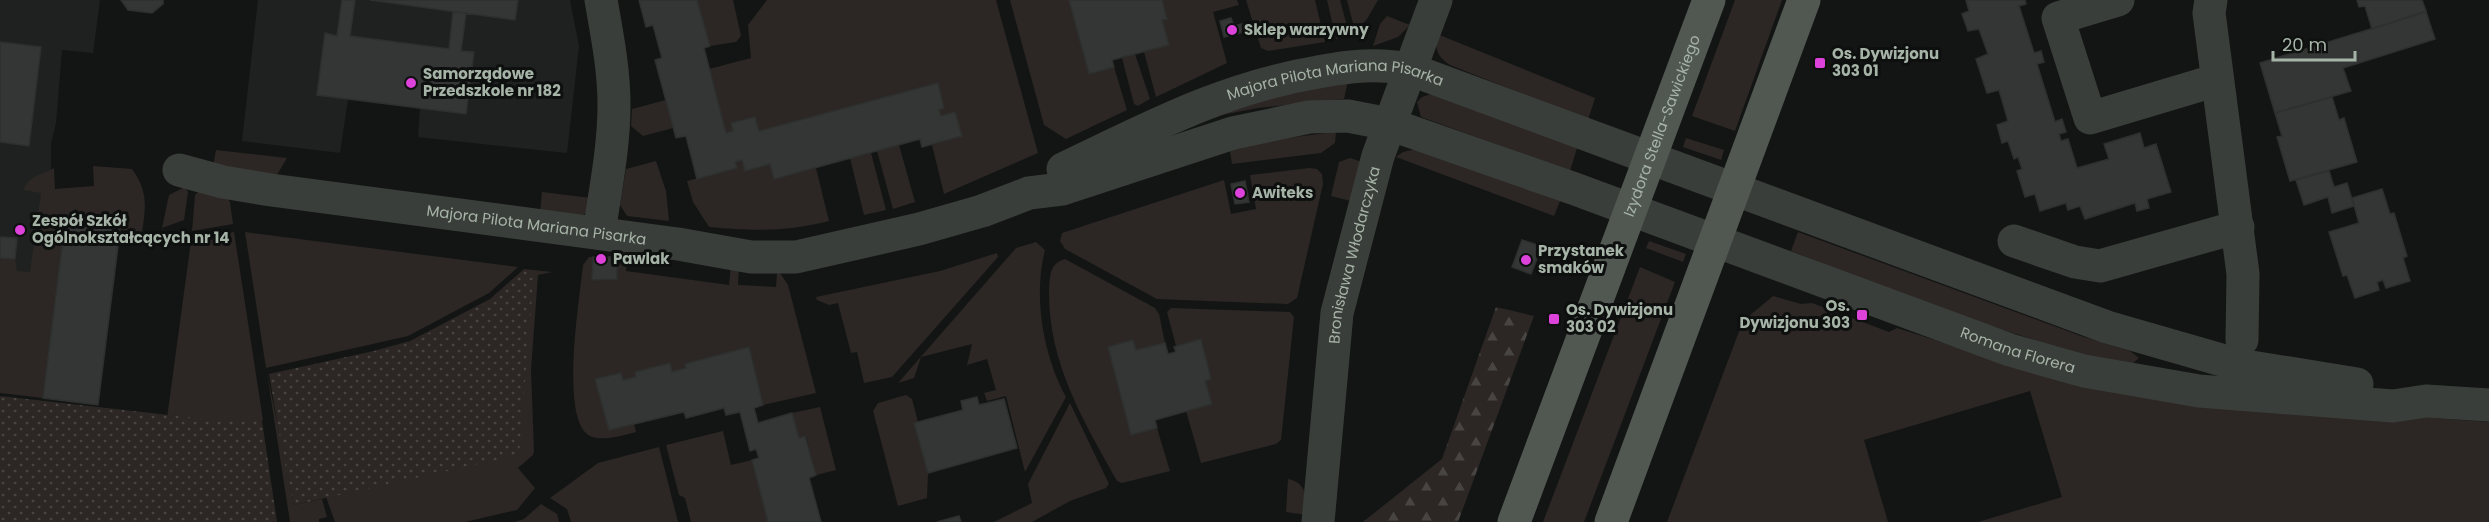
<svg xmlns="http://www.w3.org/2000/svg" width="2489" height="522" font-family="Poppins,sans-serif">
<style>
.built{fill:#1f2120}
.grass{fill:#2c2724}
.forest{fill:url(#forest-firs)}
.park{fill:url(#park-dots)}
.building{fill:#333634;stroke:#2d302e;stroke-width:1.5}
.lines{fill:none;stroke-linecap:round;stroke-linejoin:round}
.minor{stroke:#3a3e3a;stroke-width:33}
.major{stroke:#515852;stroke-width:33}
.poi-dot{fill:#dd42db;stroke:#0e0f0f;stroke-width:2}
.labels{text-anchor:middle;stroke-width:6;stroke-linejoin:round;paint-order:stroke}
.poi-label{font-size:15px;font-weight:bold;fill:#a6b3a7;stroke:#0e0f0f;text-anchor:start}
.street-label{font-size:15px;fill:#a6b3a7;stroke:#0e0f0f}
</style>
<defs>
<pattern id="forest-firs" width="22" height="20" patternUnits="userSpaceOnUse" patternTransform="scale(1.5)"><rect width="22" height="20" fill="#2c2724"/><path d="M5 1l3.5 6h-7zM16 11l3.5 6h-7z" fill="#484441"/></pattern>
<pattern id="park-dots" width="8" height="8" patternUnits="userSpaceOnUse" patternTransform="scale(1.5)"><rect width="8" height="8" fill="#2c2724"/><path d="M2 2h.1M6 6h.1" fill="none" stroke="#484441" stroke-width="1.8" stroke-linecap="round"/></pattern>
</defs>
<rect width="100%" height="100%" fill="#131514"/>
<path class="built" d="M0,0H100L93,53L62,50L56,123L51,143V171H48L36,265L0,393Z
M258,0H570L579,46L567,153L418,137L420,108L348,99L340,153L242,141Z"/>
<path class="grass" d="M697,0H733L741,36L736,42L710,46Z
M767,0H996L1038,153L944,194L932,145L962,136L955,112L941,116L939,110L944,108L937,83L759,131L754,117L731,123L733,131L726,133L709,69L751,58L748,25Z
M1010,0H1069L1090,74L1114,67L1127,110L1066,139L1044,125Z
M1162,0H1237L1239,5L1213,12L1227,63L1156,97L1144,52L1169,45L1162,20L1167,19Z
M1246,0H1315L1325,42L1268,51L1261,48Z
M1327,0H1340L1349,34L1336,39Z
M1347,0H1378L1367,19L1355,31Z
M1735,0H1782L1735,131L1692,116Z
M1387,16L1410,25L1398,37L1373,46L1380,24Z
M1437,34L1595,98L1588,120L1450,65C1438,57 1434,49 1437,34Z
M1135,54L1150,99L1138,106L1134,104L1122,58Z
M1348,81L1344,99L1258,108L1211,117V112Z
M1431,94L1577,148L1570,171L1421,117L1417,102L1422,97Z
M666,100L673,128L643,136L631,126L632,109Z
M1336,132L1335,143L1321,153L1232,164L1229,145Z
M1686,138L1724,150L1721,160L1683,147Z
M899,145L915,202L893,209L877,151Z
M1416,149L1560,201L1554,216L1396,157L1403,152Z
M216,150L287,158L275,178L213,166Z
M871,153L886,210L864,215L850,158Z
M1350,158L1362,162L1351,201L1331,196L1339,162Z
M742,160L745,171L770,164L774,179L816,168L829,221C784,232 755,231 709,227L693,202L687,181L737,168L735,162Z
M656,161L666,191L669,221L627,216L620,205L626,169Z
M93,166L132,169C148,191 146,207 142,232L65,223L43,398L0,393V258L15,259L17,271L30,272L41,193L23,190C31,174 40,176 54,168L55,189L94,186Z
M1309,168L1317,169L1322,174L1323,184L1297,298L1288,304L1157,299L1065,249L1060,241L1062,233L1224,180L1231,214L1256,209L1250,175Z
M185,187L188,192L184,220L162,228L169,195Z
M201,189L225,195L230,202L233,224L192,231L195,195Z
M542,192L591,198V208L580,218L540,213Z
M234,232L263,420L260,422L167,418L191,241Z
M245,232L518,267L489,293L408,336L266,368Z
M1798,232L2081,336L2130,351L2139,358L2133,363C2105,363 2076,352 2049,344C1961,319 1876,284 1791,251Z
M1649,241L1686,254L1683,262L1646,248Z
M1036,242L1045,250C1033,296 1043,355 1066,397L1025,472L1006,396L987,401L984,393L996,390L987,359L967,365L972,344L921,357L914,378L898,383L1016,248Z
M997,253L998,257L892,377L864,383L857,352L851,353L838,303L829,305L817,300L816,297L940,271Z
M589,257H593V280L617,279V257L627,259L626,271L729,285L731,265H739L738,285L776,287L777,273H780L788,285L816,393L763,405L749,347L685,364L686,368L672,372L669,363L635,372L636,377L623,380L620,373L595,379L609,429L634,424L636,432C623,435 603,442 590,436C559,421 580,296 583,265Z
M1065,259L1155,308L1159,314L1165,343L1136,350L1133,340L1108,347L1131,435L1157,428L1170,471L1122,483L1117,481C1083,420 1049,364 1049,293C1050,278 1048,264 1065,259Z
M1640,267L1675,282L1584,522H1543Z
M524,269L552,272L538,275L531,370L534,451L533,455L518,468L535,488L517,510L465,522H335L325,494L376,378L377,350L410,341L490,299Z
M1773,296L1801,304L1812,303L1889,332L1897,328L1966,350L2420,417L2489,422V522H1978L2062,497L2030,391L1864,440L1888,522H1667L1743,321Z
M1171,308L1290,312L1294,317L1281,440L1276,444L1201,463L1186,411L1211,404L1205,381L1211,378L1201,340L1176,346L1167,312Z
M267,373L294,505L322,499L327,517L319,519V522H290Z
M906,395L912,399L918,422L915,423L928,474L927,498L898,506L873,411L878,403Z
M1070,403L1109,484L1106,488L1070,501L1032,522H994L1032,503L1028,484Z
M820,407L836,470L816,475L806,436L799,438L792,413Z
M723,431L731,465L752,460L768,522H691L685,498L679,495L666,445Z
M659,447L678,522H571L567,509L550,498L598,463Z
M1288,479C1308,483 1306,499 1307,515L1286,512Z
M541,504L557,514L559,522H514L524,519Z"/>
<path class="forest" d="M1496,307L1534,316L1458,522H1363L1442,459Z"/>
<path class="park" d="M524,270L534,271L519,455L294,505L282,450L269,374L410,343L491,300Z
M0,396L204,419L262,421L277,522H0Z"/>
<path class="building" d="M121,0H163V4L152,13L128,10Z
M342,0H355L350,36L449,49L453,12L466,13L461,51L474,52L466,114L317,95L325,33L337,36Z
M370,0H518L515,20Z
M639,0H697L710,46L704,48L726,133L733,131L731,123L755,117L759,131L938,83L944,108L939,110L941,116L955,112L962,136L922,147L920,139L774,179L770,164L745,171L742,160L735,162L737,168L697,179L686,136L676,138L655,60L662,58L653,25L646,27Z
M1069,0H1162L1167,19L1162,20L1169,45L1112,60L1114,67L1089,74Z
M1966,0H2025L2026,4L2019,6L2034,53L2041,51L2044,62L2037,64L2055,122L2062,119L2066,132L2059,134L2061,141L2068,139L2077,168L2109,159L2104,144L2140,133L2144,148L2156,144L2171,192L2147,199L2149,208L2137,211L2135,203L2085,219L2080,206L2068,210L2066,203L2040,211L2035,194L2025,197L2017,171L2022,169L2018,157L2014,159L2008,141L2002,143L1997,125L2008,121L1999,90L1987,93L1976,59L1988,54L1979,29L1968,31L1962,14L1969,11Z
M2357,0H2422L2426,11L2372,29L2365,6L2359,7Z
M2426,12L2435,39L2343,68L2351,91L2275,113L2260,63Z
M1231,18L1234,26L1242,24L1244,32L1224,37L1220,21Z
M0,42L41,47L29,146L0,142Z
M2332,97L2339,120L2344,118L2357,162L2290,181L2277,137L2282,136L2275,113Z
M2329,171L2334,187L2347,183L2354,206L2332,213L2328,197L2304,205L2296,180Z
M1245,181L1249,202L1235,204L1231,184Z
M2382,189L2390,214L2394,213L2407,256L2403,258L2410,281L2386,288L2383,280L2377,282L2379,290L2355,298L2347,275L2343,276L2329,232L2359,223L2352,198Z
M65,223L120,230L98,405L43,398Z
M0,237L17,238L15,259L0,258Z
M1522,240L1538,245L1539,253L1531,274L1512,267Z
M593,257H617V279L592,280Z
M1201,339L1211,379L1205,381L1212,404L1155,420L1157,428L1131,435L1108,347L1133,340L1136,350L1165,343L1168,354L1176,352L1174,347Z
M749,347L763,405L754,408L758,423L792,413L799,438L805,436L816,475L809,478L821,522H768L752,460L759,458L756,449L750,451L740,412L726,415L724,408L686,418L684,412L609,430L595,379L621,373L623,380L636,377L635,372L670,363L672,372L686,368L685,364Z
M977,397L979,405L1004,399L1017,448L928,473L914,423L963,410L961,401Z
M959,516L961,522H937Z"/>
<g class="lines">
<g class="minor">
<path d="M2118,0L2058,18L2090,118L2217,80"/>
<path d="M2211,0L2209,13L2243,274L2242,340"/>
<path id="s1" d="M1063,169C1149,128 1223,88 1318,72C1349,66 1378,63 1409,69L2107,327L2239,365L2357,384"/>
<path id="s2" d="M179,170L223,182L271,190L678,244L751,257H796L919,229L982,211L1029,193L1062,189L1233,133L1309,117L1348,116L1389,124L1575,189L2010,350L2084,371L2199,391L2393,406L2426,401L2489,405"/>
<path d="M599,233C605,191 614,148 614,105C614,69 607,35 601,0"/>
<path d="M2014,241L2075,262L2100,266L2238,227"/>
<path id="s3" d="M1318,522L1337,313L1378,156L1436,0"/>
</g>
<g class="major">
<path id="s4" d="M1514,522L1709,0"/>
<path d="M1611,522L1804,0"/>
</g>
</g>
<g class="poi-dot">
<circle cx="1232" cy="30" r="6"/>
<rect x="1814" y="57" width="12" height="12" rx="3"/>
<circle cx="411" cy="83" r="6"/>
<circle cx="1240" cy="193" r="6"/>
<circle cx="20" cy="230" r="6"/>
<circle cx="601" cy="259" r="6"/>
<circle cx="1526" cy="260" r="6"/>
<rect x="1856" y="309" width="12" height="12" rx="3"/>
<rect x="1548" y="313" width="12" height="12" rx="3"/>
</g>
<g class="labels">
<g class="poi-label">
<text x="1244" y="35">Sklep warzywny</text>
<text x="1832" y="59">Os. Dywizjonu<tspan x="1832" dy="17">303 01</tspan></text>
<text x="423" y="79">Samorządowe<tspan x="423" dy="17">Przedszkole nr 182</tspan></text>
<text x="1252" y="198">Awiteks</text>
<text x="32" y="226">Zespół Szkół<tspan x="32" dy="17">Ogólnokształcących nr 14</tspan></text>
<text x="1538" y="256">Przystanek<tspan x="1538" dy="17">smaków</tspan></text>
<text x="613" y="264">Pawlak</text>
<text x="1850" y="311" text-anchor="end">Os.<tspan x="1850" dy="17">Dywizjonu 303</tspan></text>
<text x="1566" y="315">Os. Dywizjonu<tspan x="1566" dy="17">303 02</tspan></text>
</g>
<g class="street-label">
<text dy="5" stroke="none"><textPath href="#s1" startOffset="291">Majora Pilota Mariana Pisarka</textPath></text>
<text dy="5" stroke="none"><textPath href="#s4" startOffset="423">Izydora Stella-Sawickiego</textPath></text>
<text dy="5" stroke="none"><textPath href="#s2" startOffset="362">Majora Pilota Mariana Pisarka</textPath></text>
<text dy="5" stroke="none"><textPath href="#s3" startOffset="270">Bronisława Włodarczyka</textPath></text>
<text dy="5" stroke="none"><textPath href="#s2" startOffset="1906">Romana Florera</textPath></text>
</g>
</g>
<path d="M2273 51v9h82v-9" fill="none" stroke="#a6b3a7" stroke-width="3"/>
<text x="2282" y="51" font-size="18" fill="#a6b3a7" stroke="#0e0f0f" stroke-width="4.5" paint-order="stroke">20 m</text>
</svg>
